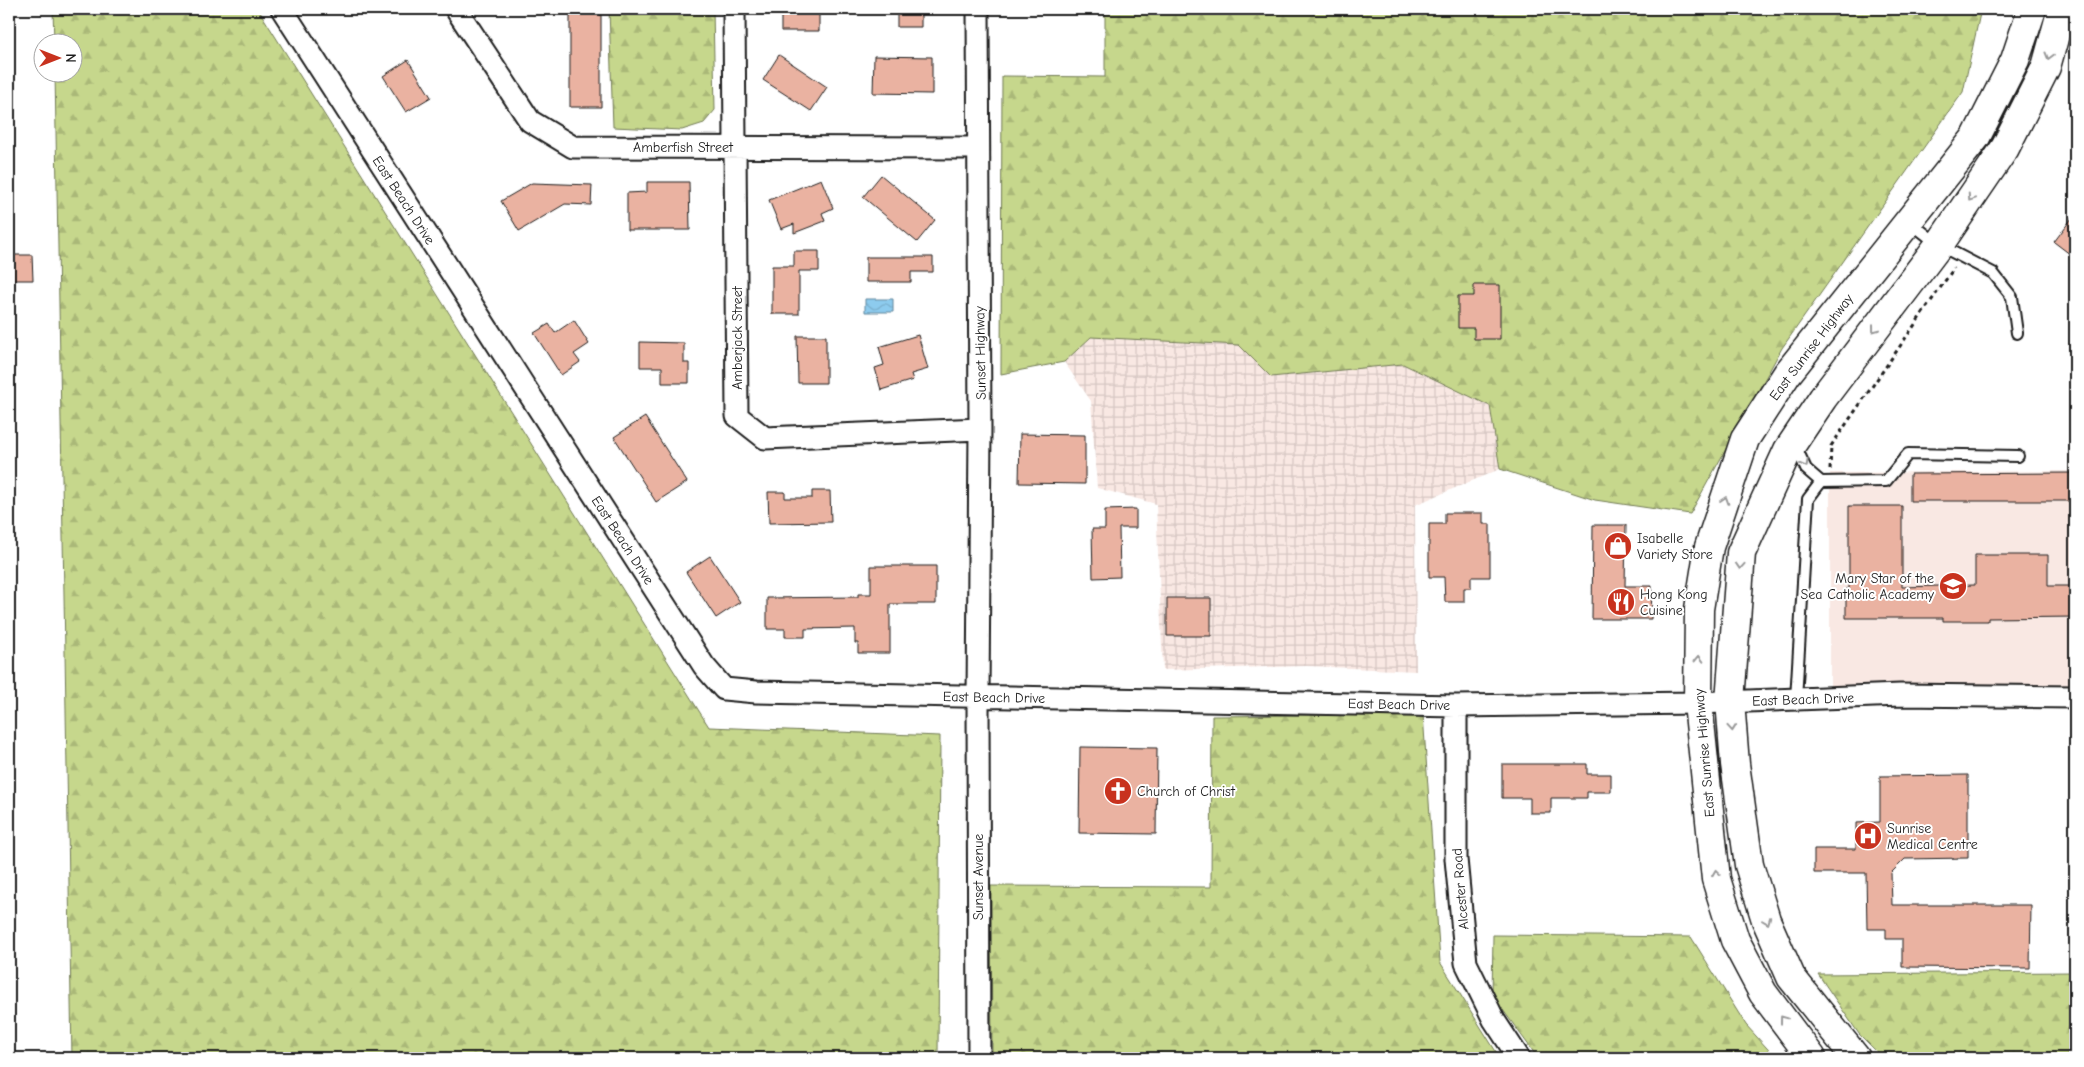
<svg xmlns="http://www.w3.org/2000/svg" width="2084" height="1067" font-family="'Comic Neue',sans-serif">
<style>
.built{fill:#f9e8e3}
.industrial{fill:url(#industrial-grid)}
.forest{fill:url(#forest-firs);stroke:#717a54}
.water{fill:url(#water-waves);stroke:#60859a}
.building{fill:#eab2a1;stroke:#1c1c1c}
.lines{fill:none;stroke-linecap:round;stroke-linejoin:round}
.service-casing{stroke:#1c1c1c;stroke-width:14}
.minor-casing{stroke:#1c1c1c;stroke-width:25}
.primary-casing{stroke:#1c1c1c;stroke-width:31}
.path{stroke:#1c1c1c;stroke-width:3;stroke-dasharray:4 4;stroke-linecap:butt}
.service{stroke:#fff;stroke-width:10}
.minor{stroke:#fff;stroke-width:21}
.primary{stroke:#fff;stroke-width:28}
.oneway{stroke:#999}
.labels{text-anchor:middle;stroke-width:4;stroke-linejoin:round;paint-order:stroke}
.street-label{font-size:14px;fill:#1c1c1c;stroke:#fff}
.poi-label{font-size:14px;fill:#1c1c1c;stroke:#fff;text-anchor:start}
</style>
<defs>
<pattern id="industrial-grid" width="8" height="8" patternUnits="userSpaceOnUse" patternTransform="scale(1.25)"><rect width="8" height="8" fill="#f9e8e3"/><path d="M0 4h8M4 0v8" fill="none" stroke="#d5c6c2"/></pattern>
<pattern id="forest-firs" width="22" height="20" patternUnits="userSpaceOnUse" patternTransform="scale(1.25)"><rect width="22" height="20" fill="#c6d78c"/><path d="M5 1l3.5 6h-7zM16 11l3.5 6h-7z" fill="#aab878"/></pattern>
<pattern id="water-waves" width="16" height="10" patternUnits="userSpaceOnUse" patternTransform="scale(1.25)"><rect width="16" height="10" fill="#8dcbee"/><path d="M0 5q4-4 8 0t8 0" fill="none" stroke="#79aecc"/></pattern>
</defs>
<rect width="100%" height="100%" fill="#fff"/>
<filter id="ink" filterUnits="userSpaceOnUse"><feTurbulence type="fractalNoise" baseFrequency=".02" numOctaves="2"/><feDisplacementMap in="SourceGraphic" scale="10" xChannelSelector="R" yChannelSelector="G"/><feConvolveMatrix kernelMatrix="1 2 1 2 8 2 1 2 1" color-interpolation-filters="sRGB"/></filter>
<g filter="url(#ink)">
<path class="built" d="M2075,471V689L1830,691V473Z"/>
<path class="industrial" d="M1091,337L1239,345L1272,377L1403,364L1490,406L1500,469L1415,505L1416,671L1307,666L1163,670L1156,504L1097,488L1091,401L1064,362Z"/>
<path class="forest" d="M53,9H258L709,727L940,736L938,1058H72L55,73L72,72V42H54Z
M609,9H713L715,110L704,123L682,130L613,127Z
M1105,9H1981L1963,92L1782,348L1690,514L1595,500L1500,469L1490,406L1403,364L1271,377L1239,345L1091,337L1064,362L1001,374L1002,76L1105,77Z
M1423,714L1440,962L1500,1058H992L991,886L1211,887L1212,716Z
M1493,935L1691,937L1746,1025L1776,1058H1538L1492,995Z
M2075,972V1058H1883L1859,1034L1818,974Z"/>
<path class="water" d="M865,299H893V312H865Z"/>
<path class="building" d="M570,9H601V107H570Z
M781,9H819V31H781Z
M897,9H921V27H897Z
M779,55L827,87L811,111L763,80Z
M874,56L932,57V94L873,93Z
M408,60L431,97L406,112L383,76Z
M881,175L935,220L917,242L863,197Z
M821,179L833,208L822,213L825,221L794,233V224L781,229L769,200Z
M647,182H689L690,230H627V193L647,192Z
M532,183L592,185L591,205L565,204L519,231L501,201Z
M2075,214V258L2054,242Z
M794,251H819V271H799V314H772V266H794Z
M9,255H32L33,280H9Z
M866,257H933V272H911V282H866Z
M1474,285H1500V339H1474V328H1458V296H1474Z
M574,320L589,344L574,354L580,362L561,375L534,333L549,324L555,333Z
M918,335L928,369L911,374L913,380L881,390L875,368L884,365L879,347Z
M797,336H826V383H798Z
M640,342L684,343V363H689V383H662V367H640Z
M645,417L687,482L656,502L614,437Z
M1020,434L1085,435V484L1019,483Z
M2075,473V501H1910V474Z
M812,491H830L831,522L769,523L768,492H785V498H812Z
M1849,506H1902V587L1975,585V555H2048V586H2075V617L1988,618V621H1943V618H1846V589H1849Z
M1136,509V528H1119L1120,577L1093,578L1092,529H1105V510Z
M1445,513H1483V524H1490V577H1471V588H1464V602H1445L1444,577H1429V524H1445Z
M1593,525H1626L1625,586H1652L1651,619H1592Z
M710,556L740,602L716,618L686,572Z
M871,566H936V604H890V653H858V643H855V628L805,629V637H785V629H767V598L858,597V594H871Z
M1167,598H1211V636H1167Z
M1080,747L1157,748L1156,834L1079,833Z
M1502,764H1587V774H1611V792H1587V798H1551V813H1530V798H1502Z
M1968,775V858L1905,859L1891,873L1892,905H2031L2030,968L1902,967V939H1886V929H1867L1866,873H1814V849H1856V823L1880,822V776Z"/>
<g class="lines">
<defs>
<path id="service" d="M1910,222L1939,245L1993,273L2012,297L2017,333
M1795,445L1806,469L1821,482L1886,481L1908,454L2018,456
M1796,699L1808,499L1821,482"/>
<path id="minor" d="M282,9L704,666L724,689L756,692L1456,706L1698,703L1900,695L2075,697
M456,9L530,121L573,147L978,148
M734,9L737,416L765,438L980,429
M978,9L980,429L978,697L979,1058
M1456,706V859L1466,963L1494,1020L1519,1058"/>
<path id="primary" d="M1812,1058L1763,993L1735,940L1716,879L1698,703L1699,609L1709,547L1745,439L1787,374L1976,137L2015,60L2032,9
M1856,1058L1791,977L1766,920L1749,865L1735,764L1730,701L1741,553L1788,450L1823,398L1939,245L2005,148L2046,67L2062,9"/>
</defs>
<use href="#service" class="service-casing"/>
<use href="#minor" class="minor-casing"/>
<use href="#primary" class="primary-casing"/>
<path class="path" d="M1830,470L1831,446L1954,268"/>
<use href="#service" class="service"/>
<use href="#minor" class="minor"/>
<use href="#primary" class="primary"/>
</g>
<defs><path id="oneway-chevron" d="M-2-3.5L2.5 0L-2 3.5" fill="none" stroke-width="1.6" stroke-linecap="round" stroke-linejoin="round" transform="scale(1.25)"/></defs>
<g class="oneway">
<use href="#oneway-chevron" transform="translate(2049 56) rotate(105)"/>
<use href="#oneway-chevron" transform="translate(1971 198) rotate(124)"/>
<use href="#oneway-chevron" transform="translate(1875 329) rotate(127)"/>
<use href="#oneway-chevron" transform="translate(1805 464) rotate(61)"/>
<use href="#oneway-chevron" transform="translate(1725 500) rotate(-72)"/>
<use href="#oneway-chevron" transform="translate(1740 566) rotate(94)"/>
<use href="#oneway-chevron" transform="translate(1699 659) rotate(-89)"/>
<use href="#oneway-chevron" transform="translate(1732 728) rotate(85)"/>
<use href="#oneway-chevron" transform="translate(1716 873) rotate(-98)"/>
<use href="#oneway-chevron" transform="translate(1767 921) rotate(69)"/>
<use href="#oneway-chevron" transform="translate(1783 1019) rotate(-127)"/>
</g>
</g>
<defs>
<symbol id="shop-disc" viewBox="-11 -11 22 22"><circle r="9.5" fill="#c8321e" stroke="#fff"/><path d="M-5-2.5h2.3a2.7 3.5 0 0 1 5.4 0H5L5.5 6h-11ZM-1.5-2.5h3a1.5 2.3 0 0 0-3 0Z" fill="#fff"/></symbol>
<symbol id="school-disc" viewBox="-11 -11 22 22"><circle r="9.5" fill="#c8321e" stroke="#fff"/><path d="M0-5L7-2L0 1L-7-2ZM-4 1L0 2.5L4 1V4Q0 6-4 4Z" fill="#fff"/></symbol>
<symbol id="restaurant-disc" viewBox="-11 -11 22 22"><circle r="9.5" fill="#c8321e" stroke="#fff"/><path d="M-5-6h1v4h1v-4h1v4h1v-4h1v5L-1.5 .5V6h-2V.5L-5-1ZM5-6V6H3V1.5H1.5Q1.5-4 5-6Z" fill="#fff"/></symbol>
<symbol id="church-disc" viewBox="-11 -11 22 22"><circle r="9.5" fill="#c8321e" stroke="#fff"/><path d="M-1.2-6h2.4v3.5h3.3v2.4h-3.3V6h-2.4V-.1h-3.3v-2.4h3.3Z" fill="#fff"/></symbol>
<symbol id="hospital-disc" viewBox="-11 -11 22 22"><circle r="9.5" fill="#c8321e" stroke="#fff"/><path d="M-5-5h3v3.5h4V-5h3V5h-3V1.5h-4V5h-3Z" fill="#fff"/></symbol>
</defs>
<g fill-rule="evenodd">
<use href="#shop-disc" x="1602" y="530" width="32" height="32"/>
<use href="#school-disc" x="1937" y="570" width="32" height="32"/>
<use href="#restaurant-disc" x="1605" y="586" width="32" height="32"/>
<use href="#church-disc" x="1102" y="775" width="32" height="32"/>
<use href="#hospital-disc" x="1852" y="820" width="32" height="32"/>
</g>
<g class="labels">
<g class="street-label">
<text x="683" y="152">Amberfish Street</text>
<text transform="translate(404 200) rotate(57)" y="5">East Beach Drive</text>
<text transform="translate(737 338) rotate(-90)" y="5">Amberjack Street</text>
<text transform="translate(1811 347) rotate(-53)" y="5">East Sunrise Highway</text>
<text transform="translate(980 353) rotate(-91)" y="5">Sunset Highway</text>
<text transform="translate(623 540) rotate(57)" y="5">East Beach Drive</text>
<text transform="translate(994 697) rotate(1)" y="5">East Beach Drive</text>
<text transform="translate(1803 699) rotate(-2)" y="5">East Beach Drive</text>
<text transform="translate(1399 704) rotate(1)" y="5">East Beach Drive</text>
<text transform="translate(1704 753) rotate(-95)" y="5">East Sunrise Highway</text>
<text transform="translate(978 877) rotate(-90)" y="5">Sunset Avenue</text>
<text transform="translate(1460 889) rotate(-95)" y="5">Alcester Road</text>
</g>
<g class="poi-label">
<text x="1637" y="543">Isabelle<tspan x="1637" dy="16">Variety Store</tspan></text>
<text x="1934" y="583" text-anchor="end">Mary Star of the<tspan x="1934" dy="16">Sea Catholic Academy</tspan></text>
<text x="1640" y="599">Hong Kong<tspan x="1640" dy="16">Cuisine</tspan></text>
<text x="1137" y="796">Church of Christ</text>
<text x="1887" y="833">Sunrise<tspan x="1887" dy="16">Medical Centre</tspan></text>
</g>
</g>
<rect width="2084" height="1067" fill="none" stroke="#fff" stroke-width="30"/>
<rect x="15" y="15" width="2054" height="1037" fill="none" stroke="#1c1c1c" stroke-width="2" filter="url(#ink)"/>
<g transform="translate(58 58) rotate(90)"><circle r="24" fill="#ffffff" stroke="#a4a4a4"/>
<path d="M0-4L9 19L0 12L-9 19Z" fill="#c8321e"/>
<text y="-8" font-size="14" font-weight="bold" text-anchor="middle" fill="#1c1c1c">N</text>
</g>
</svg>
